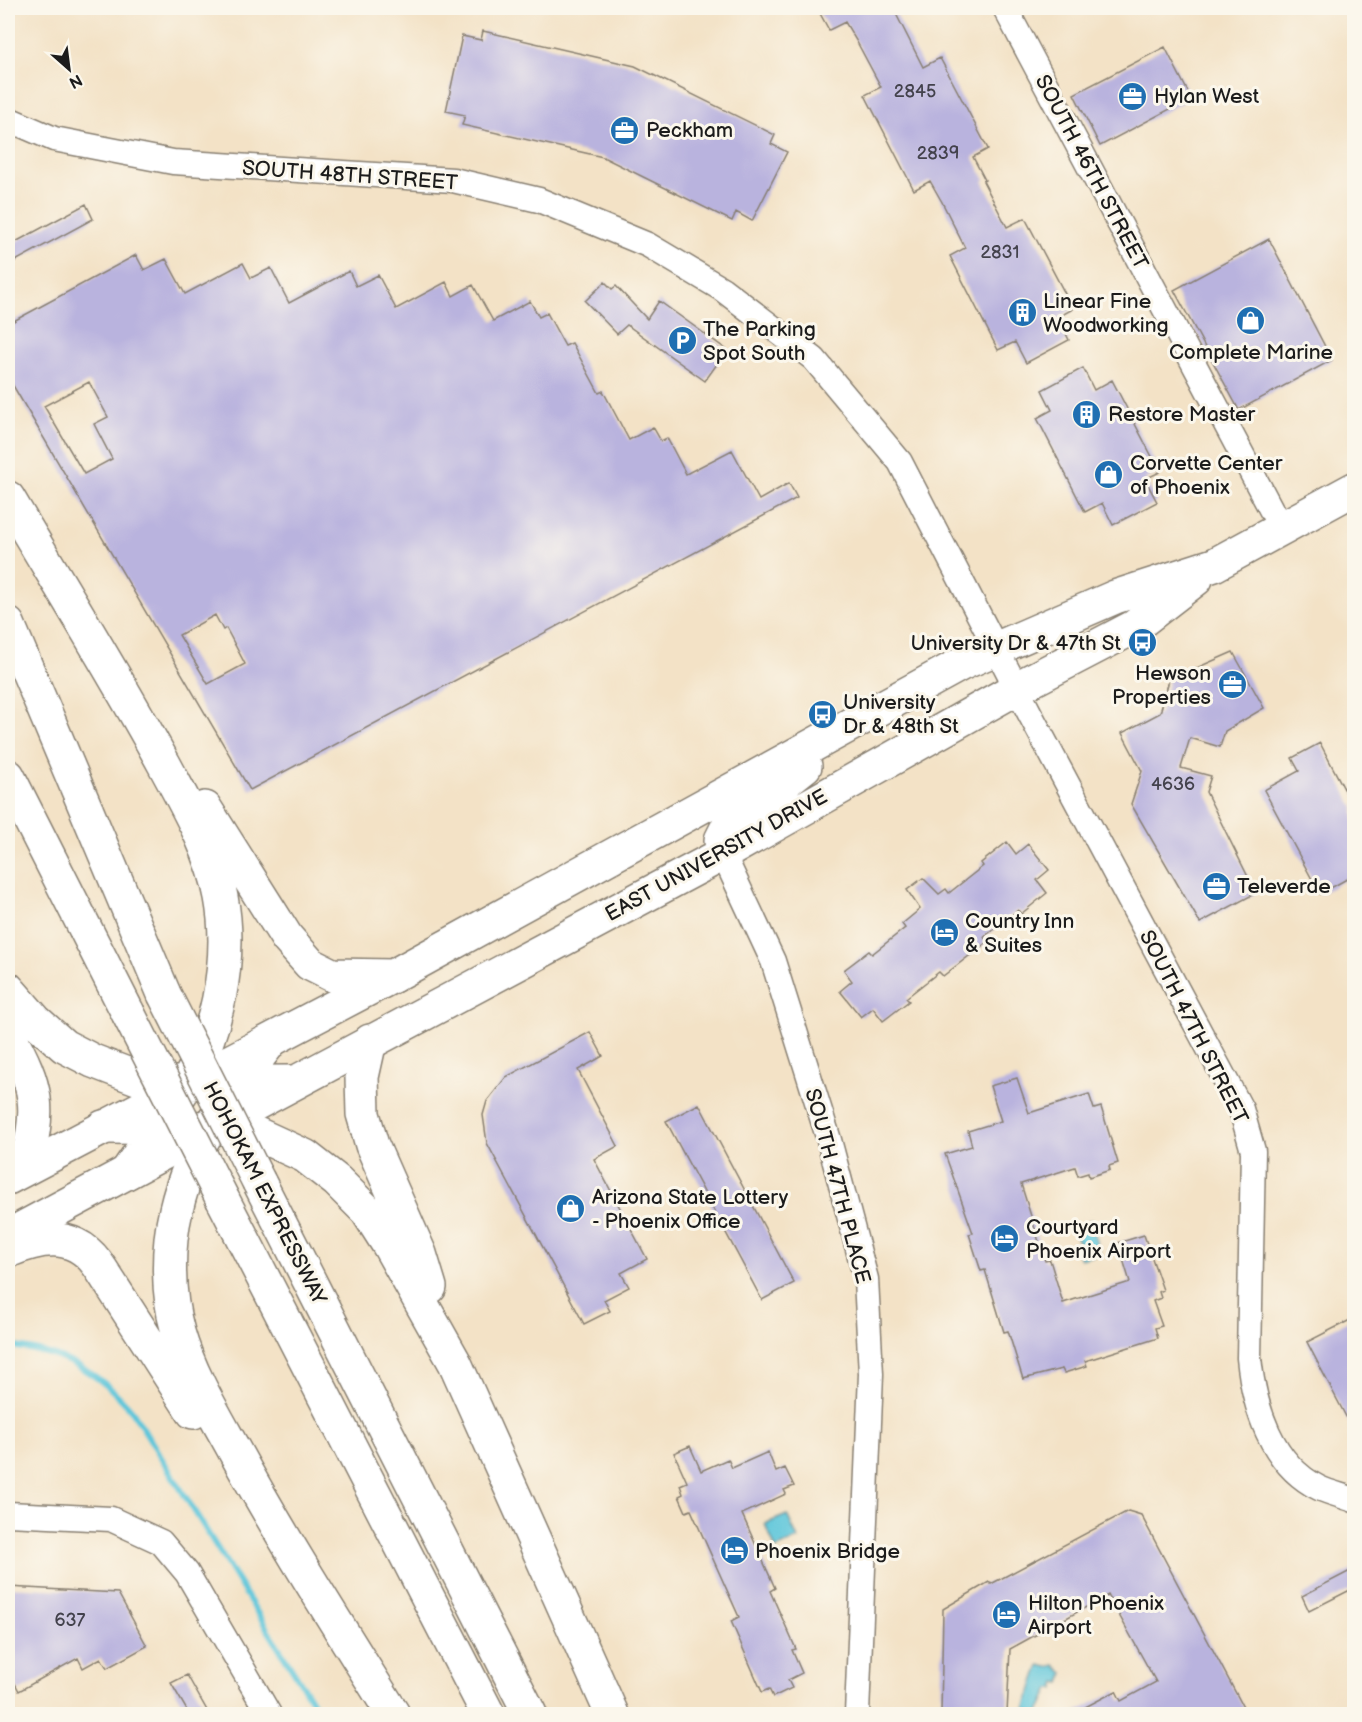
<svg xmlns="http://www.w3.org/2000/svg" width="1362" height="1722" font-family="'Balsamiq Sans',sans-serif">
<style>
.water{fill:#5dc6da;stroke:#3c717b;stroke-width:1.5}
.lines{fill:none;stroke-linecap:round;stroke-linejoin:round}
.stream{stroke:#5dc6da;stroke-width:6}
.building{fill:#b9b3de;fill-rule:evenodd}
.minor-casing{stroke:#887f71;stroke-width:27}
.primary-casing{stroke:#887f71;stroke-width:36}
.motorway-casing{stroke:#887f71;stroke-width:36}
.minor{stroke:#fff;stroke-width:24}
.primary{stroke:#fff;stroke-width:33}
.motorway{stroke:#fff;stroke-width:33}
.motorway-bridge-casing{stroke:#887f71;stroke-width:36;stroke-linecap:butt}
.motorway-bridge{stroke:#fff;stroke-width:33}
.labels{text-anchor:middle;stroke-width:6;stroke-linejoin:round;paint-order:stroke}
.number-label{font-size:18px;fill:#43424c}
.poi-label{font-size:21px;fill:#1c1c1c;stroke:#fbf7ec;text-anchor:start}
.street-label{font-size:21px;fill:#1c1c1c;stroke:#fbf7ec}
</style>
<rect width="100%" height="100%" fill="#fbf7ec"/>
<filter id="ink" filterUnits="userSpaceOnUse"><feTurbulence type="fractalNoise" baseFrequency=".0167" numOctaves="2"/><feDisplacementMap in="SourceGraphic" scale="12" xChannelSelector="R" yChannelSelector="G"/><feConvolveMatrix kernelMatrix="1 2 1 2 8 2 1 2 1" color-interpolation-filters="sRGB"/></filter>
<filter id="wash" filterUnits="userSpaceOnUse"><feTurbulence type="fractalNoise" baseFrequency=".008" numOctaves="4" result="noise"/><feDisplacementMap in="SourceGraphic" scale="24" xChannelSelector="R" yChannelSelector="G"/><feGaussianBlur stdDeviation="1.35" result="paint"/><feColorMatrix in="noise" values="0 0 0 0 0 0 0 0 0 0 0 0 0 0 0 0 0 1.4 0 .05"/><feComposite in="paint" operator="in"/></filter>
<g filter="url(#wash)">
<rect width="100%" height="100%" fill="#f3e2c6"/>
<path class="water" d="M1091,1220L1096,1225L1093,1230L1100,1254L1081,1259L1078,1254L1081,1250L1074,1227Z
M787,1515L798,1539L776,1549L765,1524Z
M1040,1665L1048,1667L1055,1665L1064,1673L1061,1683L1057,1682L1055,1689H1050L1038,1714L1025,1709Z"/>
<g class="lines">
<path class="stream" d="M8,1346C59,1351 99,1371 133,1412L320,1714"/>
</g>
<g id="blocks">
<path class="building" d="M817,8H893L923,67L940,58L988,149L973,157L985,180L983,181L1007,227L1025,218L1073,309L1058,317L1069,340L1026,363L1015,342L998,350L950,256L965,248L942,202L930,181L914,190L865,95L881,87L857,42L845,22L829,30Z
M483,31L635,66L775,135L771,144L787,152L752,221L736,212L732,221L603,157L462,125L465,115L446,111L462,36L481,40Z
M1165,47L1191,98L1100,146L1074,94Z
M86,204L93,219L8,265V246Z
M1269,239L1332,360L1239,410L1174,290Z
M136,255L144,270L166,259L185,294L243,263L251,278L271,268L289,303L349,271L356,286L378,275L396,309L446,282L453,296L473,285L493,321L530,301L539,317L547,313L565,346L572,343L599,393L603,391L629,440L653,427L661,441L667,438L686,474L732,450L759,500L789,483L797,498L250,790L8,377V324ZM89,382L108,417L94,424L112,459L84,474L44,406ZM215,615L223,630L226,628L245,664L208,684L179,635Z
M605,282L612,289L616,286L647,319L659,301L727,350L705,381L627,325L617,334L585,301Z
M1083,368L1094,390L1112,380L1160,472L1145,479L1157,502L1113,525L1102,503L1085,512L1037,418L1052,410L1042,390Z
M1233,652L1264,708L1225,731L1220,747L1190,738L1181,768L1211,776L1206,792L1256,893L1200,923L1131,804L1142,771L1122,733L1160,713L1169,680Z
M1320,743L1354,808V875L1320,894L1264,790L1299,771L1292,758Z
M1007,842L1016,854L1028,844L1049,870L1037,880L1047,893L1021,914L1018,910L984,937L987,942L943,976L939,972L906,998L909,1001L883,1021L873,1008L861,1017L840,991L852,981L844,970L869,951L872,954L905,928L902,924L920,909L907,890L923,878L939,894L946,889L949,893L983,866L981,863Z
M590,1032L603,1056L578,1070L618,1146L594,1159L647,1259L621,1273L629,1287L604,1300L610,1311L584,1324L487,1143L483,1115L487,1101L506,1077Z
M1017,1078L1029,1113L1089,1094L1094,1109L1101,1107L1118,1163L1109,1166L1110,1170L1089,1177L1088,1173L1078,1176L1075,1167L1021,1184L1045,1261L1050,1260L1063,1303L1130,1282L1118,1243L1144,1235L1163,1290L1159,1292L1161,1298L1153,1301L1162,1326L1155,1328L1158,1338L1085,1361L1087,1366L1064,1373L1062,1369L1023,1379L1008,1331L1004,1332L985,1270L981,1271L969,1234L973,1233L945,1154L972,1146L968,1131L1001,1121L990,1086Z
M699,1104L794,1283L762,1300L666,1121Z
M1354,1318V1432L1307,1342Z
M690,1446L701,1471L728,1459L732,1468L768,1452L776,1472L785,1468L794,1486L784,1490L786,1494L742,1514L775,1588L770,1591L796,1649L792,1650L802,1673L788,1680L792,1688L773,1697L769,1689L762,1692L731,1621L739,1617L691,1510L686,1512L679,1496L683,1494L680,1485L687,1482L674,1453Z
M1128,1511L1141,1515L1247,1714H1072L1116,1691L1121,1701L1156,1682L1108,1595L1010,1649L1007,1714H941L943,1609L989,1582L991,1584Z
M1354,1569V1588L1309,1611L1302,1596Z
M8,1587L118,1593L147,1646L107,1668L101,1658L83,1668L78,1658L19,1691L8,1670Z
M187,1675L209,1714H189L171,1683Z"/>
</g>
</g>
<g filter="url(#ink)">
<use href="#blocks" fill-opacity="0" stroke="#887f71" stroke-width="1.5"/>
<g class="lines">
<defs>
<path id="minor" d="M1005,8L1281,528
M8,119L54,139L173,162L453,180L539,200L648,245L722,289L814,359L900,462L1030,714L1241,1109L1253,1151L1249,1358C1254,1407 1271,1464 1319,1488C1330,1493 1343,1496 1354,1500
M723,854L773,961L829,1140L866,1279L871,1374L857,1714
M8,1514L111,1519L161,1542L187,1573L269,1714"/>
<path id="primary" d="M722,852L721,840L727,828L805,766
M8,1178L393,976L961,664L1115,597L1214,565L1354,489
M8,1236L723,854L1017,688L1134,627L1196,579"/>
<path id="motorway" d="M8,498C60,586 115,674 164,764C187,807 212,849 221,897C230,945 223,996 207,1041C190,1088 155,1130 127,1172
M8,624L164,994
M8,776L128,1013
M205,808L287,938L310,964L332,975L393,976
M8,989L36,1021L64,1046L93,1061L137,1078L168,1083L292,1082
M8,1033C38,1088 42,1108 24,1169
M370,1041L362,1077L363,1114L372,1145L420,1254L430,1287
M270,1042C230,1094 191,1144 176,1210C167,1248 167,1294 178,1332C190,1374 213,1412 234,1450C283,1540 339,1627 393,1714
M103,1127L229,1128L257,1134L305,1156L337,1181L367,1211L388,1244L455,1363L612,1714
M259,1182L530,1714
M223,1200L488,1714
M8,1251C44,1236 77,1231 101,1269L193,1412"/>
</defs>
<use href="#minor" class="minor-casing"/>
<use href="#primary" class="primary-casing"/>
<use href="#motorway" class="motorway-casing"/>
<use href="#minor" class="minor"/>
<use href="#primary" class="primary"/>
<use href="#motorway" class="motorway"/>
<defs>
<path id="motorway-bridge" d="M164,994L259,1182
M128,1013L223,1200"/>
</defs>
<use href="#motorway-bridge" class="motorway-bridge-casing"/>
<use href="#motorway-bridge" class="motorway-bridge"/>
</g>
</g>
<defs>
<symbol id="office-disc" viewBox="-11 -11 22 22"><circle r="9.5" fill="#1f6fb2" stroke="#fbf7ec"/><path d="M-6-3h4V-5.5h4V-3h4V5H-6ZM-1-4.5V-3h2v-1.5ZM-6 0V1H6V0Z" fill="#fff"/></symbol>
<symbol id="building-disc" viewBox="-11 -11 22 22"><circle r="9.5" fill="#1f6fb2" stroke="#fbf7ec"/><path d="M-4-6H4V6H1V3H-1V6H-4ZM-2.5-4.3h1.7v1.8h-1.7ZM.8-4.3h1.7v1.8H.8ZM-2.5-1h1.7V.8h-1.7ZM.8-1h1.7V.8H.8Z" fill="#fff"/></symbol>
<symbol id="shop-disc" viewBox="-11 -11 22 22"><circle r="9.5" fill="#1f6fb2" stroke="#fbf7ec"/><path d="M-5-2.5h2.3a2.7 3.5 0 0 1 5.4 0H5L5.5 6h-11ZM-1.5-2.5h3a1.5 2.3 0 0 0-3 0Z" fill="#fff"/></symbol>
<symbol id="parking-disc" viewBox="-11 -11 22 22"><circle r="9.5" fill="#1f6fb2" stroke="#fbf7ec"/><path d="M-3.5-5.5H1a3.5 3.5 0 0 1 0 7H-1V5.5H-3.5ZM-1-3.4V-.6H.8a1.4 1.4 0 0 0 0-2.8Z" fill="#fff"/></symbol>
<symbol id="bus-disc" viewBox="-11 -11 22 22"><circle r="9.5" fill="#1f6fb2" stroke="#fbf7ec"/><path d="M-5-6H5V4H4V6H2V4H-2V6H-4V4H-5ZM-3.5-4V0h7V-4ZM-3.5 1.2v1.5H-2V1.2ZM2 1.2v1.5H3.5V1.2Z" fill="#fff"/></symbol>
<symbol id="hotel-disc" viewBox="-11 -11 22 22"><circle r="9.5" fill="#1f6fb2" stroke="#fbf7ec"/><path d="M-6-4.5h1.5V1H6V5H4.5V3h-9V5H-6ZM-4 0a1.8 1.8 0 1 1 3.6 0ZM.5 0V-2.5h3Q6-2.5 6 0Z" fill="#fff"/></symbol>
</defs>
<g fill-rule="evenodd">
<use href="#office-disc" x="1116" y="80" width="33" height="33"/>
<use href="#office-disc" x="608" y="114" width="33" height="33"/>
<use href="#building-disc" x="1006" y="296" width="33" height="33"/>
<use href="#shop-disc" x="1234" y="304" width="33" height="33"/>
<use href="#parking-disc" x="666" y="324" width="33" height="33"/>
<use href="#building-disc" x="1070" y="398" width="33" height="33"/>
<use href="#shop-disc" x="1092" y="458" width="33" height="33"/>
<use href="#bus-disc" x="1126" y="626" width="33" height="33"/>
<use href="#office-disc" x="1216" y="668" width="33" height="33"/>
<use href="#bus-disc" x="806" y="698" width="33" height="33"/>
<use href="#office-disc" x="1200" y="870" width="33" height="33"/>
<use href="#hotel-disc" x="928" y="916" width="33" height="33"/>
<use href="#shop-disc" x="554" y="1192" width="33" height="33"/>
<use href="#hotel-disc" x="988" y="1222" width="33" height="33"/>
<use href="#hotel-disc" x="718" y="1534" width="33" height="33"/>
<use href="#hotel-disc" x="990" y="1598" width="33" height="33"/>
</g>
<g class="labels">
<g class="number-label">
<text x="915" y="97">2845</text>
<text x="938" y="159">2839</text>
<text x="1000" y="258">2831</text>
<text x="1173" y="790">4636</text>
<text x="70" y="1626">637</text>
</g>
<g class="poi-label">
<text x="1154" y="103">Hylan West</text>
<text x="646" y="137">Peckham</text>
<text x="1043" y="308">Linear Fine<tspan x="1043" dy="24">Woodworking</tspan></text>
<text x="703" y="336">The Parking<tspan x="703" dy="24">Spot South</tspan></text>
<text x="1251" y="359" text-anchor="middle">Complete Marine</text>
<text x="1108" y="421">Restore Master</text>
<text x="1130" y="470">Corvette Center<tspan x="1130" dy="24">of Phoenix</tspan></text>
<text x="1121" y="650" text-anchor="end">University Dr &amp; 47th St</text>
<text x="1211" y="680" text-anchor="end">Hewson<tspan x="1211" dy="24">Properties</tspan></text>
<text x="843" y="709">University<tspan x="843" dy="24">Dr &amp; 48th St</tspan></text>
<text x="1237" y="893">Televerde</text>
<text x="965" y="928">Country Inn<tspan x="965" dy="24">&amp; Suites</tspan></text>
<text x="592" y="1204">Arizona State Lottery<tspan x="592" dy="24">- Phoenix Office</tspan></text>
<text x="1026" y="1234">Courtyard<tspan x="1026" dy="24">Phoenix Airport</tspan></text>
<text x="755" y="1558">Phoenix Bridge</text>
<text x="1028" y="1610">Hilton Phoenix<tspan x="1028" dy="24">Airport</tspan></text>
</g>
<g class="street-label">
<text transform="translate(1092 172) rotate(62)" y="7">SOUTH 46TH STREET</text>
<text transform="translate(350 175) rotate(4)" y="7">SOUTH 48TH STREET</text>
<text transform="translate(716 855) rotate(-29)" y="7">EAST UNIVERSITY DRIVE</text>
<text transform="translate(1194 1027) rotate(63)" y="7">SOUTH 47TH STREET</text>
<text transform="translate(838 1186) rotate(75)" y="7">SOUTH 47TH PLACE</text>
<text transform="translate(265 1193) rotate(63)" y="7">HOHOKAM EXPRESSWAY</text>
</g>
</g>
<rect width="1362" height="1722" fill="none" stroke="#fbf7ec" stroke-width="30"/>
<g transform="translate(69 69) rotate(152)" stroke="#fbf7ec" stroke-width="4.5" paint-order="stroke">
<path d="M0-4.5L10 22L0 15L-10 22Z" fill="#1c1c1c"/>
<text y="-9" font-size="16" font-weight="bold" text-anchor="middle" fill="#1c1c1c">N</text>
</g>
</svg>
